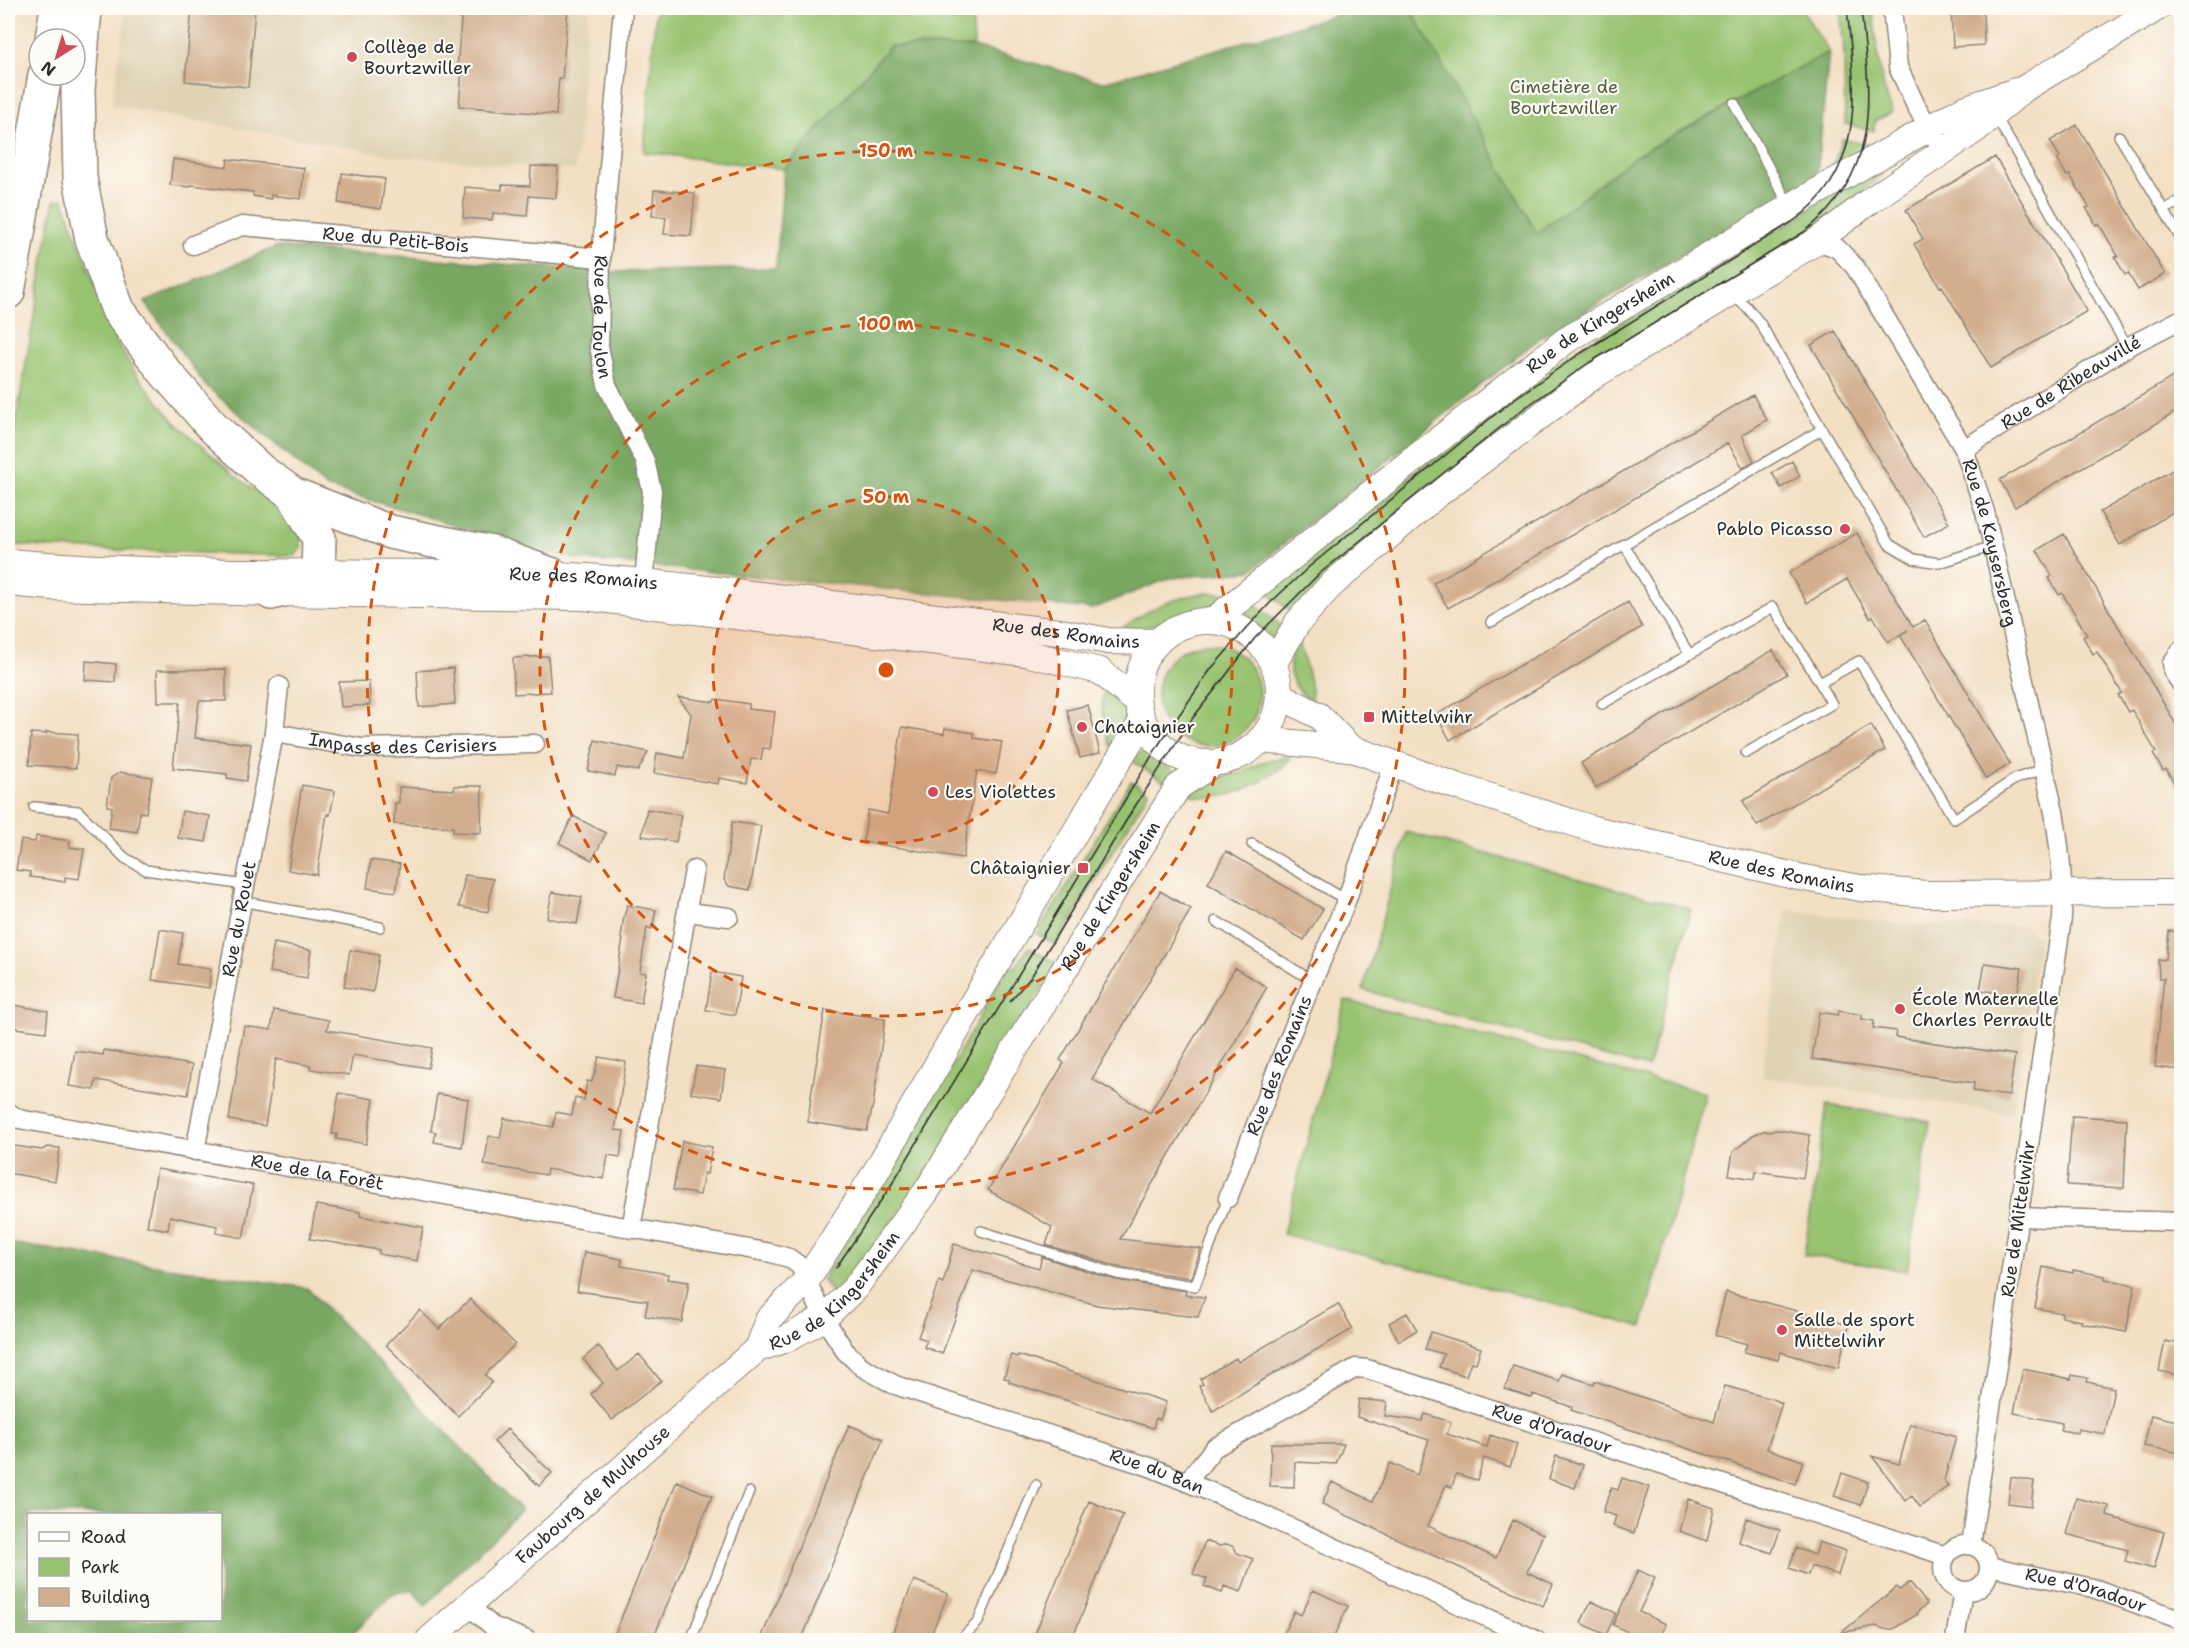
<svg xmlns="http://www.w3.org/2000/svg" width="2189" height="1648" font-family="'Shantell Sans',sans-serif">
<style>
.built{fill:#dfd3b4}
.green{fill:#97c270;stroke:#61764e;stroke-width:1.5}
.forest{fill:#79a862;stroke:#526a46;stroke-width:1.5;fill-rule:evenodd}
.building{fill:#d2ae8e}
.lines{fill:none;stroke-linecap:round;stroke-linejoin:round}
.lane-casing{stroke:#8f8577;stroke-width:12}
.street-casing{stroke:#8f8577;stroke-width:21}
.secondary-casing{stroke:#8f8577;stroke-width:28}
.highway-casing{stroke:#8f8577;stroke-width:36}
.lane{stroke:#fff;stroke-width:9}
.street{stroke:#fff;stroke-width:18}
.secondary{stroke:#fff;stroke-width:26}
.highway{stroke:#fff;stroke-width:33}
.tram{stroke:#2b2b2b;stroke-width:1.5}
.ring{fill:none;stroke:#d5540f;stroke-width:3;stroke-dasharray:10 8}
.poi-dot{fill:#d1495b;stroke:#fdfcf7;stroke-width:2}
.labels{text-anchor:middle;stroke-width:4.5;stroke-linejoin:round;paint-order:stroke}
.poi-label{font-size:18px;fill:#2b2b2b;stroke:#fdfcf7;text-anchor:start}
.park-label{font-size:18px;fill:#516043;stroke:#fdfcf7}
.street-label{font-size:18px;fill:#2b2b2b;stroke:#fdfcf7}
.centre{fill:#d5540f;stroke:#fdfcf7;stroke-width:3}
.ring-label{font-size:18px;text-anchor:middle;font-weight:bold;fill:#d5540f;stroke:#fdfcf7;stroke-width:4.5;stroke-linejoin:round;paint-order:stroke}
</style>
<rect width="100%" height="100%" fill="#fdfcf7"/>
<filter id="ink" filterUnits="userSpaceOnUse"><feTurbulence type="fractalNoise" baseFrequency=".0167" numOctaves="2"/><feDisplacementMap in="SourceGraphic" scale="12" xChannelSelector="R" yChannelSelector="G"/><feConvolveMatrix kernelMatrix="1 2 1 2 8 2 1 2 1" color-interpolation-filters="sRGB"/></filter>
<filter id="wash" filterUnits="userSpaceOnUse"><feTurbulence type="fractalNoise" baseFrequency=".008" numOctaves="4" result="noise"/><feDisplacementMap in="SourceGraphic" scale="24" xChannelSelector="R" yChannelSelector="G"/><feGaussianBlur stdDeviation="1.35" result="paint"/><feColorMatrix in="noise" values="0 0 0 0 0 0 0 0 0 0 0 0 0 0 0 0 0 1.4 0 .05"/><feComposite in="paint" operator="in"/></filter>
<g filter="url(#wash)">
<rect width="100%" height="100%" fill="#f3dfc3"/>
<path class="built" d="M126,8H589L575,170L397,156L112,106Z
M1786,910L1911,925L2026,926L2039,940L2012,1114L1762,1077Z"/>
<path class="green" d="M656,8H972L974,47L890,46L784,169L644,152Z
M1410,8H1801L1829,52L1637,155L1537,233Z
M1840,8H1873C1877,45 1877,78 1893,112L1875,121L1874,131L1845,124L1844,52Z
M1842,139L1871,145L1868,159L1824,183L1837,155Z
M1880,172L1883,176C1861,191 1850,198 1836,222L1604,363L1295,615L1266,591L1526,383L1569,354L1764,236L1792,222L1817,203Z
M63,199L115,339L136,374L175,422L235,476L272,502L291,520L301,532V548L295,556L55,548L8,544V467L54,201Z
M1205,593L1230,594L1219,609C1207,610 1194,610 1182,614C1155,623 1152,629 1122,628C1149,608 1172,598 1205,593Z
M1254,604L1284,628L1276,637L1271,638L1246,619L1245,613Z
M1297,638C1305,659 1311,679 1312,702C1286,682 1285,666 1297,638Z
M1157 695a51 51 0 1 1 102 0a51 51 0 1 1-102 0Z
M1105,689L1125,707C1128,724 1123,733 1114,747L1110,745C1105,727 1098,707 1105,689Z
M1142,752L1148,753L1173,771V776L1168,784L1133,762L1138,753Z
M1283,757H1290V759C1270,782 1219,807 1189,794L1213,779L1238,773L1265,761Z
M1131,781L1149,792L1056,945L1037,934Z
M1406,832L1691,909L1648,1068L1363,990Z
M1029,947L1057,964L920,1186L836,1294L832,1293L822,1279L907,1145L1009,965L1015,968Z
M1345,1000L1706,1093L1642,1327L1283,1234Z
M1827,1105L1930,1121L1907,1271L1804,1255Z"/>
<path class="forest" d="M1360,8H1410L1537,233L1637,155L1829,52L1817,176L1541,337L1250,571L1170,578L1092,609L566,558L326,487L206,386L145,302L276,247L610,272L776,268L784,169L890,46L974,47L1103,82Z
M8,1243L307,1288L521,1510L425,1606L413,1591L393,1593L346,1640H8ZM28,1514H220V1620H28Z"/>
<g id="blocks">
<path class="building" d="M192,8L255,9L248,87L185,81Z
M462,8H568L562,79L559,78L556,115L459,106L462,70L457,69Z
M1951,8H1983L1984,45L1953,47Z
M2077,125L2165,274L2138,290L2128,273L2125,275L2115,257L2118,256L2099,224L2096,225L2092,217L2086,208L2089,207L2070,175L2067,176L2057,159L2060,157L2050,141Z
M1995,157L2087,311L1991,368L1942,286L1940,287L1914,244L1923,239L1906,210Z
M173,159L227,167L228,159L304,168L301,199L271,195V199L253,196V192L191,185L190,187L170,185Z
M531,166L558,167L556,198L529,196L527,216L493,213L492,220L463,218L465,187L502,190V185L530,186Z
M342,173L385,179L381,209L338,203Z
M654,190L695,193L691,236L664,234L666,217L652,216Z
M1835,331L1949,523L1924,537L1811,345Z
M2181,372V409L2015,507L2000,480Z
M1753,395L1767,420L1742,435L1754,461L1743,468L1728,443L1448,608L1433,583Z
M1792,461L1800,476L1781,488L1772,473Z
M2181,465V507L2120,545L2100,512Z
M1857,533L1913,627L1925,620L2010,764L1986,779L1900,635L1908,630L1888,642L1873,616L1870,618L1847,579L1807,603L1789,573Z
M2064,534L2181,733V794L2166,769L2163,771L2153,754L2156,752L2141,726L2132,710L2128,712L2118,695L2122,693L2107,668L2097,652L2093,654L2083,637L2087,635L2072,609L2062,593L2059,595L2049,578L2052,576L2037,550Z
M1628,602L1642,627L1450,740L1436,715Z
M1773,650L1787,674L1596,788L1581,763Z
M548,656L551,692L514,694L513,658Z
M86,661L116,664L115,682L85,680Z
M453,668L455,704L419,707L417,671Z
M226,669V701H199L195,738L251,744L246,781L227,778V774L173,768L180,702H158L157,670Z
M369,681L370,705L341,707L339,682Z
M678,697L714,702L715,699L749,704L748,709L775,712L770,749L763,748L761,760L751,759L747,783L719,778L718,784L654,773L657,753L684,758L691,714Z
M1088,705L1100,753L1080,758L1067,710Z
M1871,725L1885,750L1757,826L1743,801Z
M902,727L944,734L945,728L974,733V738L1002,742L996,774L977,771L963,858L863,842L868,810L888,814Z
M46,732L78,734L76,768L29,765L31,733L46,734Z
M595,740L622,746L648,752L638,771L617,767L615,776L588,771Z
M120,772L152,777L146,813L140,812L137,832L109,828L112,807L107,806L111,778Z
M302,785L335,791L330,815L327,814L317,875L288,870Z
M454,786H482L481,833L453,832V827L394,824L395,803H399V787L454,790Z
M647,809L681,815L676,842L642,836Z
M182,811L210,816L206,842L178,838Z
M573,816L606,833L592,860L559,843Z
M732,822L761,826L750,890L729,886L724,880Z
M36,836L70,841L69,847L84,849L79,879L65,877V882L47,879L30,877V872L16,870L21,840L35,842Z
M1226,851L1323,909L1304,940L1208,883Z
M371,860L400,864L396,892L367,888Z
M465,875L493,879L488,912L459,907Z
M1160,891L1191,909L1092,1079L1150,1113L1235,968L1267,987L1120,1239L1201,1249L1191,1278L1119,1267L1046,1245L1052,1227L988,1190L1064,1063L1060,1060Z
M552,892L582,897L577,924L547,918Z
M627,905L656,910L652,929L647,927L640,972L646,973L641,1003L613,998L623,939L621,938L623,922Z
M160,929L183,933L178,964L211,969L209,988L152,980Z
M2169,931L2181,932V1070L2155,1067L2164,978H2159L2158,960L2166,959Z
M274,943L311,950L307,978L269,972Z
M350,950L379,955L373,992L344,987Z
M1985,963L2022,968L2017,996L1980,990Z
M712,972L741,977L735,1015L706,1010Z
M8,1004L48,1011L46,1032L8,1027Z
M274,1010L329,1020L327,1030L432,1048L428,1068L353,1055L349,1075L310,1069L311,1066L276,1059L265,1126L229,1120L244,1026L271,1030Z
M825,1010L885,1019L873,1105L867,1131L808,1122L811,1096Z
M1839,1011L1862,1015V1019L1874,1021L1873,1028L1896,1031L1895,1037L2015,1055L2009,1096L1973,1091L1974,1083L1812,1059L1819,1012L1838,1015Z
M104,1050L192,1065L188,1095L96,1080L94,1090L69,1086L75,1051L103,1055Z
M599,1057L626,1062L615,1130L624,1131L620,1157L608,1155L604,1179L547,1169L546,1175L484,1165L489,1136L500,1138L504,1118L553,1127L556,1112L572,1115L575,1098L584,1100L587,1081L592,1082Z
M696,1066L725,1070L721,1098L691,1093Z
M339,1093L374,1099L366,1144L336,1139L337,1134H332Z
M437,1094L468,1099L462,1147L434,1142L436,1132L431,1131Z
M2072,1116L2127,1119L2124,1188L2067,1185Z
M1778,1130L1810,1135L1803,1178L1756,1171L1755,1179L1729,1175L1733,1152L1753,1135L1763,1131Z
M682,1141L712,1147L707,1174L704,1173L700,1195L673,1190Z
M8,1145L42,1150L47,1147L60,1148L55,1181L8,1173Z
M157,1169L253,1185L243,1238L216,1233L217,1226L170,1216L168,1230L147,1226Z
M316,1205L360,1212V1216L423,1227L417,1261L379,1254V1250L310,1239Z
M954,1244L1039,1268L1042,1257L1115,1280L1186,1291L1185,1295L1205,1297L1198,1317L1160,1313L1097,1305L973,1270L942,1354L924,1347L927,1340L918,1337L939,1281L943,1283Z
M584,1252L622,1259L621,1266L668,1274L667,1279L689,1282L682,1322L645,1316L648,1301L577,1291Z
M2043,1267L2073,1273V1270L2105,1276V1279L2135,1285L2126,1332L2081,1323L2082,1321L2076,1320L2062,1317V1313L2035,1308Z
M1726,1292L1849,1325L1838,1368L1780,1352L1778,1360L1744,1352L1747,1344L1715,1335Z
M470,1299L515,1344L485,1375L492,1382L458,1416L386,1345L420,1310L439,1329Z
M1338,1304L1353,1329L1268,1377L1213,1411L1199,1386L1203,1384L1200,1379L1236,1358L1238,1362Z
M1407,1313L1417,1330L1399,1341L1389,1323Z
M1431,1332L1481,1348L1476,1363L1471,1362L1466,1376L1439,1367L1444,1354L1425,1349Z
M2165,1341L2181,1344V1376L2159,1371Z
M598,1346L618,1371L639,1354L661,1381L612,1420L591,1394L603,1383L583,1359Z
M1011,1355L1017,1357L1018,1355L1166,1402L1160,1420L1156,1418L1153,1428L1009,1382V1379L1004,1378Z
M1513,1366L1559,1381L1562,1374L1594,1384L1595,1381L1714,1422L1725,1386L1772,1399L1782,1403L1767,1449L1803,1461L1795,1484L1571,1410L1572,1407L1533,1394L1532,1398L1505,1389Z
M2023,1369L2071,1379L2072,1375L2088,1378L2087,1382L2114,1388L2105,1434L2078,1429L2077,1433L2060,1430L2062,1423L2014,1413Z
M1359,1399L1387,1402L1385,1416L1422,1421L1425,1414L1451,1422L1447,1434L1487,1447L1490,1435L1517,1444L1510,1467L1484,1458L1477,1480L1456,1474L1452,1487L1446,1485L1428,1526L1496,1558L1513,1520L1543,1534L1527,1572L1553,1584L1543,1606L1322,1504L1332,1482L1373,1501L1390,1463L1417,1475L1429,1440L1357,1417Z
M2151,1415L2181,1422V1453L2144,1446Z
M1910,1424L1956,1437L1944,1480L1948,1486L1920,1507L1912,1496L1906,1501L1872,1456L1899,1464Z
M849,1425L883,1439L801,1641H760Z
M507,1429L552,1473L539,1486L494,1442Z
M1271,1443L1296,1444H1344L1336,1464L1295,1462L1294,1487L1270,1486Z
M1556,1456L1583,1465L1575,1488L1549,1479Z
M1842,1473L1868,1482L1861,1505L1834,1496Z
M2011,1477L2034,1481L2031,1506L2008,1503Z
M1622,1478L1649,1487L1634,1533L1613,1526L1616,1516L1603,1512L1611,1488L1618,1490Z
M677,1481L712,1496L660,1622L652,1641H612Z
M2076,1498L2109,1506L2107,1516L2164,1532L2154,1569L2125,1561L2128,1550L2066,1534Z
M1688,1499L1714,1508L1707,1541L1679,1531Z
M1089,1501L1123,1515L1071,1641H1032Z
M1746,1518L1780,1530L1772,1553L1739,1542Z
M1205,1541L1220,1546L1227,1544L1234,1547L1237,1553L1253,1559L1241,1592L1224,1586L1222,1593L1204,1586L1207,1579L1193,1574Z
M1819,1542L1846,1551L1838,1575L1811,1566L1808,1575L1789,1568L1796,1548L1815,1555Z
M1638,1570L1655,1578L1639,1612L1666,1624L1659,1641H1647L1613,1625Z
M914,1580L948,1594L939,1616L928,1641H889Z
M1910,1582L1927,1604L1917,1612L1918,1614L1893,1629H1884L1875,1626L1841,1633L1897,1587L1900,1590Z
M1313,1590L1348,1606L1332,1641H1295L1283,1635L1294,1611L1301,1615Z
M1591,1601L1616,1613L1606,1635L1581,1623Z"/>
</g>
</g>
<g filter="url(#ink)">
<use href="#blocks" fill-opacity="0" stroke="#8f8577" stroke-width="1.5"/>
<g class="lines">
<defs>
<path id="lane" d="M1734,103L1789,205
M1995,115L2127,347
M2119,136L2164,210
M2182,200L2164,210L2182,241
M1733,296L1747,307L1760,323L1889,544L1914,559L1939,563L1993,546
M1624,544L1689,654
M1491,622L1821,430
M1602,704L1773,607L1820,683L1859,661L1954,819L2015,779L2043,769
M1746,753L1832,704L1820,683
M34,807L78,811L125,858L146,870L244,885
M1252,844L1346,900
M241,901L380,927
M1216,921L1313,981
M981,1231L1117,1274L1195,1286L1228,1198
M691,1640L749,1492
M960,1640L978,1622L1036,1485"/>
<g id="street">
<path id="s1" d="M623,8L601,258L599,347L607,385L645,461L652,491L643,594"/>
<path d="M1892,8L1898,67L1916,106L1944,152"/>
<path id="s2" d="M1817,241L1837,248L1855,267L1964,449L1985,512L2054,812C2060,848 2064,882 2062,918L1971,1545"/>
<path id="s3" d="M193,245L242,226L601,258"/>
<path id="s4" d="M1964,449L2127,347L2182,319"/>
<path d="M2182,649L2172,663L2173,672L2182,685"/>
<path id="s5" d="M274,733L362,748L535,744"/>
<path d="M687,912L729,917"/>
<path id="s6" d="M8,1112L19,1119L771,1253L789,1258L800,1266L824,1318L845,1351L862,1367L895,1385L1150,1467L1233,1501L1536,1640"/>
<path id="s7" d="M195,1151L274,733L279,686"/>
<path id="s8" d="M1228,1198L1283,1053L1345,904L1394,764"/>
<path d="M2018,1217L2182,1222"/>
<path d="M631,1229L694,870"/>
<path id="s9" d="M1187,1482L1214,1448L1356,1368L1367,1369L1946,1556"/>
<circle cx="1966" cy="1568" r="23"/>
<path id="s10" d="M1989,1566L2093,1588L2182,1620"/>
<path d="M468,1605L492,1626L527,1640"/>
<path d="M1955,1640L1963,1591"/>
</g>
<g id="secondary">
<path id="s11" d="M8,562C188,578 370,569 551,575C610,577 669,585 727,591C840,604 953,620 1066,633L1108,641L1155,642"/>
<path d="M8,583L52,587L271,593L585,597L1025,653L1100,671L1136,701"/>
<path id="s12" d="M1214,620L1396,473L1565,341L1790,207L1929,128L1964,109L2016,91"/>
<circle cx="1208" cy="692" r="71"/>
<path d="M1274,663L1298,622L1330,586L1434,497L1593,376L1817,241L1871,200L1975,130L2025,88L2157,8"/>
<path d="M1279,695L1319,716L1350,748"/>
<path id="s13" d="M1260,740L1350,748L1456,786L1593,829L1799,877L1860,888L1926,894L2182,893"/>
<path d="M757,1349L768,1320L807,1280L874,1175L969,1009L1142,721"/>
<path id="s14" d="M429,1640L757,1349L784,1340L824,1318L855,1288L926,1192L1178,787L1214,763"/>
</g>
<path id="highway" d="M85,8L78,90L80,178L92,239L118,310L164,371L214,428L261,471L293,494L390,532L492,553L553,575
M52,39L57,8
M8,292L45,75
M271,593L309,583L318,572L319,538L293,494"/>
</defs>
<use href="#lane" class="lane-casing"/>
<use href="#street" class="street-casing"/>
<use href="#secondary" class="secondary-casing"/>
<use href="#highway" class="highway-casing"/>
<use href="#lane" class="lane"/>
<use href="#street" class="street"/>
<use href="#secondary" class="secondary"/>
<use href="#highway" class="highway"/>
<path class="tram" d="M1010,1001L1031,977L1132,811L1192,719L1255,638L1319,574L1523,409L1589,363L1804,232C1883,171 1870,96 1861,8
M836,1268L890,1187L1159,744L1211,669L1245,630L1271,602L1310,566L1514,399L1581,353L1792,222C1868,170 1855,88 1847,8"/>
</g>
</g>
<circle cx="886" cy="670" r="173" fill="#d5540f" fill-opacity=".12"/>
<g class="ring">
<circle cx="886" cy="670" r="173"/>
<circle cx="886" cy="670" r="346"/>
<circle cx="886" cy="670" r="519"/>
</g>
<g class="poi-dot">
<circle cx="352" cy="57" r="6"/>
<circle cx="1845" cy="529" r="6"/>
<rect x="1363" y="711" width="12" height="12" rx="3"/>
<circle cx="1082" cy="727" r="6"/>
<circle cx="933" cy="792" r="6"/>
<rect x="1077" y="862" width="12" height="12" rx="3"/>
<circle cx="1900" cy="1009" r="6"/>
<circle cx="1782" cy="1330" r="6"/>
</g>
<g class="labels">
<g class="poi-label">
<text x="364" y="53">Collège de<tspan x="364" dy="21">Bourtzwiller</tspan></text>
<text x="1833" y="535" text-anchor="end">Pablo Picasso</text>
<text x="1381" y="723">Mittelwihr</text>
<text x="1094" y="733">Chataignier</text>
<text x="945" y="798">Les Violettes</text>
<text x="1071" y="874" text-anchor="end">Châtaignier</text>
<text x="1912" y="1005">École Maternelle<tspan x="1912" dy="21">Charles Perrault</tspan></text>
<text x="1794" y="1326">Salle de sport<tspan x="1794" dy="21">Mittelwihr</tspan></text>
</g>
<g class="park-label">
<text x="1564" y="93">Cimetière de<tspan x="1564" dy="21">Bourtzwiller</tspan></text>
</g>
<g class="street-label">
<text dy="6" stroke="none"><textPath href="#s3" startOffset="207">Rue du Petit-Bois</textPath></text>
<text dy="6" stroke="none"><textPath href="#s1" startOffset="310">Rue de Toulon</textPath></text>
<text dy="6" stroke="none"><textPath href="#s12" startOffset="488">Rue de Kingersheim</textPath></text>
<text dy="6" stroke="none"><textPath href="#s4" startOffset="126">Rue de Ribeauvillé</textPath></text>
<text dy="6" stroke="none"><textPath href="#s2" startOffset="357">Rue de Kaysersberg</textPath></text>
<text dy="6" stroke="none"><textPath href="#s11" startOffset="576">Rue des Romains</textPath></text>
<text dy="6" stroke="none"><textPath href="#s11" startOffset="1062">Rue des Romains</textPath></text>
<text dy="6" stroke="none"><textPath href="#s5" startOffset="130">Impasse des Cerisiers</textPath></text>
<text dy="6" stroke="none"><textPath href="#s13" startOffset="540">Rue des Romains</textPath></text>
<text dy="6" stroke="none"><textPath href="#s14" startOffset="1024">Rue de Kingersheim</textPath></text>
<text dy="6" stroke="none"><textPath href="#s7" startOffset="236">Rue du Rouet</textPath></text>
<text dy="6" stroke="none"><textPath href="#s8" startOffset="142">Rue des Romains</textPath></text>
<text dy="6" stroke="none"><textPath href="#s6" startOffset="316">Rue de la Forêt</textPath></text>
<text transform="translate(2018 1219) rotate(-82)" y="6">Rue de Mittelwihr</text>
<text dy="6" stroke="none"><textPath href="#s14" startOffset="538">Rue de Kingersheim</textPath></text>
<text dy="6" stroke="none"><textPath href="#s9" startOffset="412">Rue d'Oradour</textPath></text>
<text dy="6" stroke="none"><textPath href="#s6" startOffset="1242">Rue du Ban</textPath></text>
<text dy="6" stroke="none"><textPath href="#s14" startOffset="219">Faubourg de Mulhouse</textPath></text>
<text dy="6" stroke="none"><textPath href="#s10" startOffset="100">Rue d'Oradour</textPath></text>
</g>
</g>
<circle cx="886" cy="670" r="9" class="centre"/>
<g class="ring-label">
<text x="886" y="157">150 m</text>
<text x="886" y="330">100 m</text>
<text x="886" y="503">50 m</text>
</g>
<rect width="2189" height="1648" fill="none" stroke="#fdfcf7" stroke-width="30"/>
<rect x="27" y="1513" width="195" height="108" fill="#fdfcf7" stroke="#a9a8a5" stroke-width="1.5"/>
<rect x="39" y="1532" width="30" height="9" fill="#ffffff" stroke="#a9a8a5" stroke-width="1.5"/>
<text x="81" y="1543" font-size="18" fill="#2b2b2b">Road</text>
<rect x="39" y="1558" width="30" height="18" fill="#97c270" stroke="#a9a8a5" stroke-width="1.5"/>
<text x="81" y="1573" font-size="18" fill="#2b2b2b">Park</text>
<rect x="39" y="1588" width="30" height="18" fill="#d2ae8e" stroke="#a9a8a5" stroke-width="1.5"/>
<text x="81" y="1603" font-size="18" fill="#2b2b2b">Building</text>
<g transform="translate(57 57) rotate(217)"><circle r="28" fill="#fdfcf7" stroke="#a9a8a5" stroke-width="1.5"/>
<path d="M0-4.5L10 22L0 15L-10 22Z" fill="#d1495b"/>
<text y="-9" font-size="16" font-weight="bold" text-anchor="middle" fill="#2b2b2b">N</text>
</g>
</svg>
